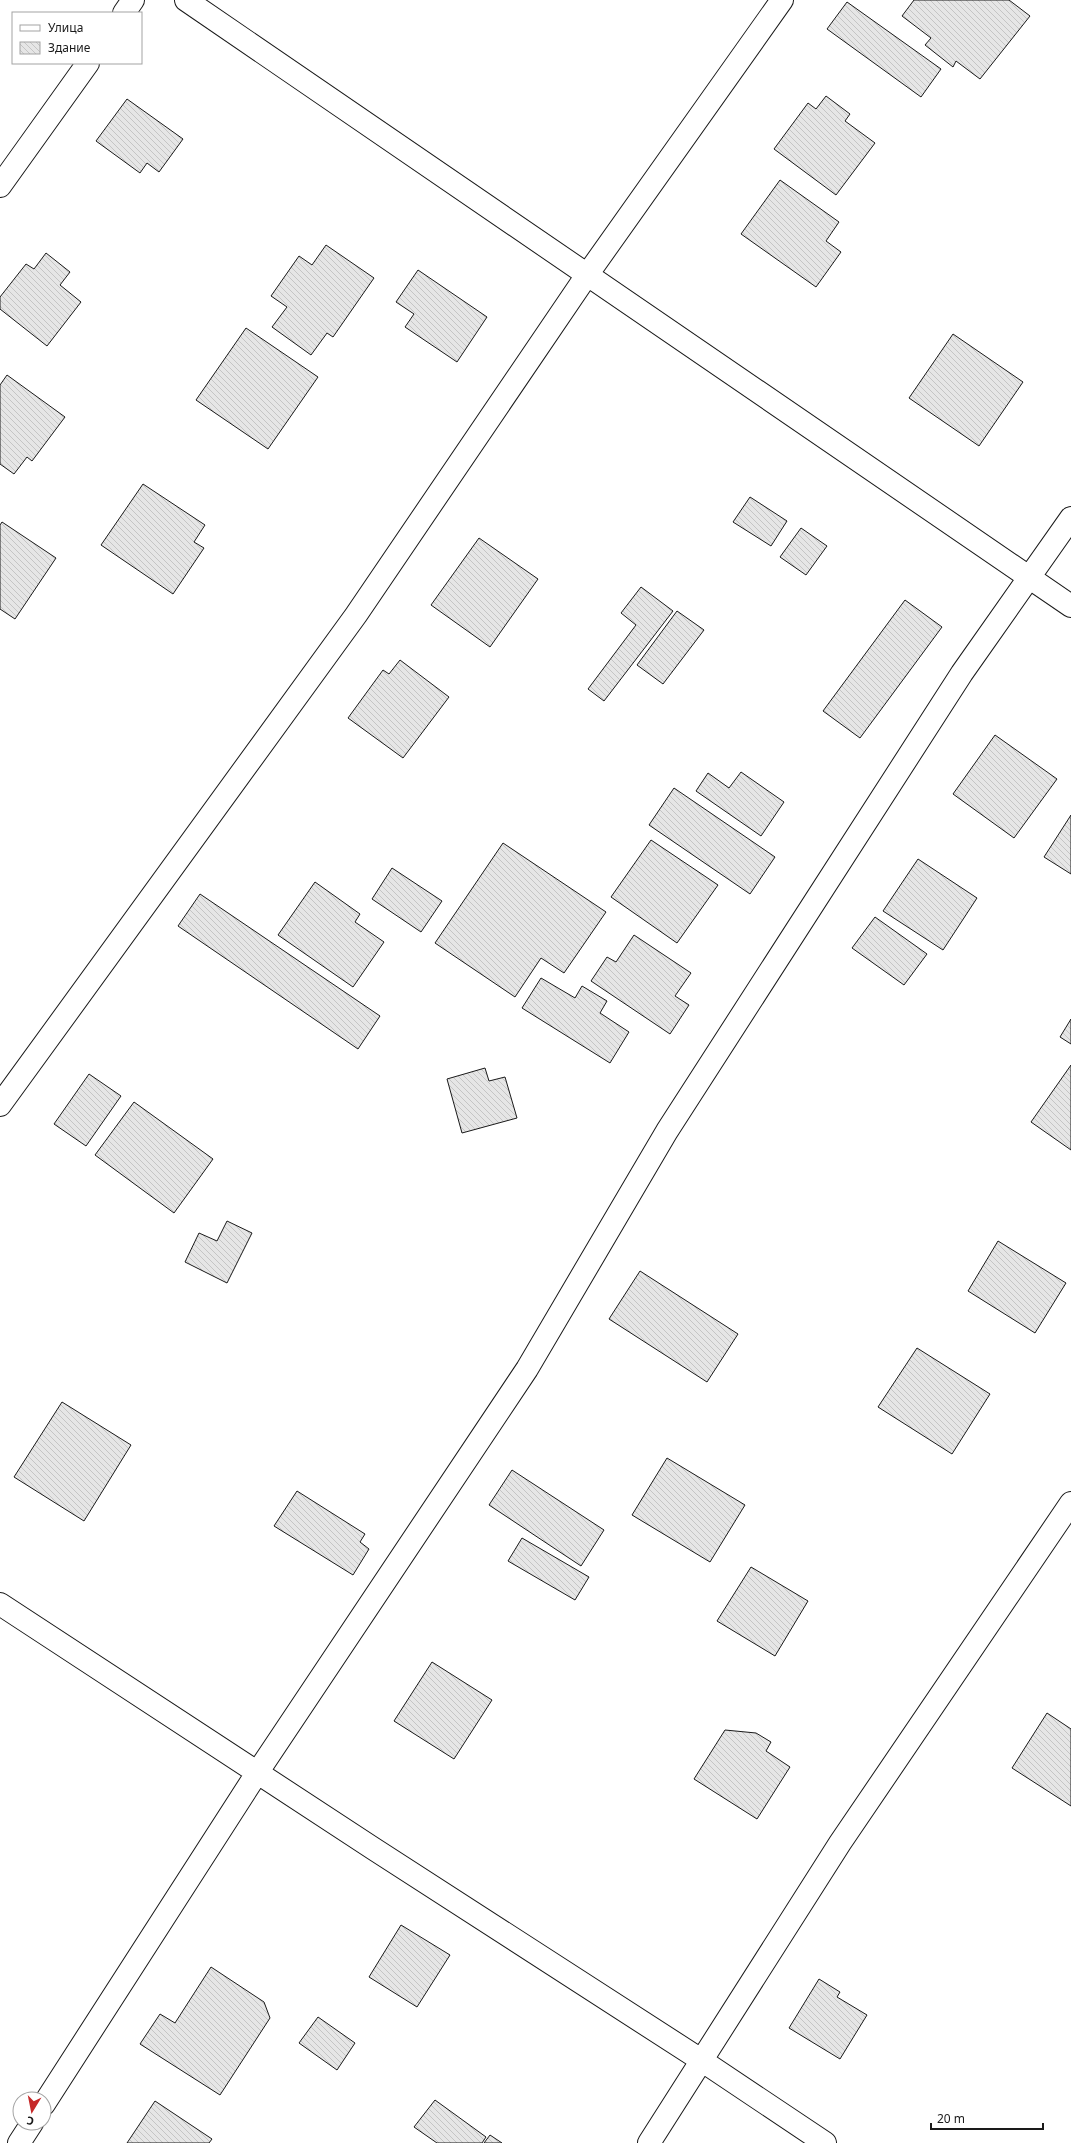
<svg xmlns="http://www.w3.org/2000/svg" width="1071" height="2143" font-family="'Noto Sans',sans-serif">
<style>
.building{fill:url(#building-back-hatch);stroke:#1a1a1a}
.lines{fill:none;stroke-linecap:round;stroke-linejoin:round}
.minor-casing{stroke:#1a1a1a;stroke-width:24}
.minor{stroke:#fff;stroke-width:22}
</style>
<defs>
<pattern id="building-back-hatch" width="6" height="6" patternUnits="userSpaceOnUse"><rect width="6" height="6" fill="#e6e6e6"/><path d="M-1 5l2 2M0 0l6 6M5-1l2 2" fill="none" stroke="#c5c5c5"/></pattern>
</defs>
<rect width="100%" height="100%" fill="#fff"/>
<path class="building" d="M914,0H1009L1030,16L980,79L956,61L953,67L925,45L931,38L902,16Z
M847,2L941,69L921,97L827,29Z
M826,96L850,114L845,121L875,143L836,195L774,149L808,103L816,109Z
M127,99L183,139L159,172L147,163L140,173L96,141Z
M780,180L839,222L826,241L841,252L816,287L741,234Z
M326,245L374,278L333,337L327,333L311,355L272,327L287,307L271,296L299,256L312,265Z
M46,253L70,272L60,285L81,302L47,346L0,309V297L26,264L34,269Z
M418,270L487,317L457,362L405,327L414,314L396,302Z
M246,328L318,377L268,449L196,400Z
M953,334L1023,382L979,446L909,398Z
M7,375L65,417L32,461L27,457L14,474L0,464V385Z
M143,484L205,525L194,542L204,548L173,594L101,545Z
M750,497L787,521L771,546L733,522Z
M2,522L56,558L15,619L0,609V525Z
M801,528L827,546L806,575L780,557Z
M479,538L538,579L490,647L431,605Z
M641,587L673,611L604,701L588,689L636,625L621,613Z
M905,600L942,627L860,738L823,711Z
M677,611L704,630L663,684L637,665Z
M400,660L449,697L403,758L348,718L383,670L389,674Z
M995,735L1057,779L1014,838L953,794Z
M741,772L784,802L761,836L696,791L708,773L729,788Z
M674,788L775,857L750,894L649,825Z
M1071,815V874L1044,857Z
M651,840L718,885L677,943L611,897Z
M503,843L606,912L564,973L541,958L515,997L435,943Z
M918,859L977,898L943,950L883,911Z
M392,868L442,901L421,932L372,899Z
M315,882L360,914L355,922L384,942L353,987L278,935Z
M200,894L380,1016L358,1049L178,926Z
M875,917L927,954L904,985L852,948Z
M634,935L691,973L675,996L689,1005L670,1034L591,981L607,957L616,962Z
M541,978L575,998L582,986L607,1001L600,1013L629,1032L610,1063L522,1008Z
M1071,1019V1044L1060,1037Z
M1071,1065V1150L1031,1122Z
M485,1068L489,1081L505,1077L517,1118L462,1133L447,1079Z
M89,1074L121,1096L86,1146L54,1124Z
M134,1102L213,1159L174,1213L95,1155Z
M227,1221L252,1233L227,1283L185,1262L199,1233L217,1241Z
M998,1241L1066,1283L1035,1333L968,1291Z
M640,1271L738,1334L707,1382L609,1319Z
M917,1348L990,1394L952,1454L878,1407Z
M62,1402L131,1445L84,1521L14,1477Z
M667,1458L745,1505L710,1562L632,1515Z
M512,1470L604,1530L581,1566L489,1505Z
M297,1491L365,1534L360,1542L369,1549L353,1575L274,1526Z
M522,1538L589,1577L575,1600L508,1561Z
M751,1567L808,1601L775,1656L717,1621Z
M432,1662L492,1700L454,1759L394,1721Z
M1047,1713L1071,1729V1806L1012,1768Z
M725,1730L756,1733L771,1742L766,1751L790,1767L757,1819L694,1779Z
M401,1925L450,1955L417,2007L369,1977Z
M211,1967L264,2002L270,2018L220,2095L140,2044L160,2014L175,2023Z
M819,1979L840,1992L837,1997L867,2015L840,2059L789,2028Z
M318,2017L355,2043L337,2070L299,2043Z
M435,2100L486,2137L482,2143H437L414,2127Z
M155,2101L212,2139L209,2143H127Z
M490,2135L502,2143H484Z"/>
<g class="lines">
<defs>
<path id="minor" d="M186,0L1071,606
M124,13L133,0
M0,186L88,63
M0,1105L356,615L587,275L782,0
M0,1604L374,1849L701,2060L825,2143
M44,2104L257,1773L527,1369L667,1131L962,673L1071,518
M19,2143L32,2123
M649,2143L840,1843L1071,1503"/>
</defs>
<use href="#minor" class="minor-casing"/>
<use href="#minor" class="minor"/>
</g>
<rect x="12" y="12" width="130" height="52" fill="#ffffff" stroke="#a3a3a3"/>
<rect x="20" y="25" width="20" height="6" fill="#ffffff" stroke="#a3a3a3"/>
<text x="48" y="32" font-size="12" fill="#1a1a1a">Улица</text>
<rect x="20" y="42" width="20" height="12" fill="url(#building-back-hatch)" stroke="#a3a3a3"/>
<text x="48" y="52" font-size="12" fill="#1a1a1a">Здание</text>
<g transform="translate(32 2111) rotate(190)"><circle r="19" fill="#ffffff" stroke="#a3a3a3"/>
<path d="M0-3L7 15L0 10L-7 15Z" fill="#c62828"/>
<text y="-6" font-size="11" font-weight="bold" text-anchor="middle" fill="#1a1a1a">С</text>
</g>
<path d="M931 2123v6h112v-6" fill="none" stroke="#1a1a1a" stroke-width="2"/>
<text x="937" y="2123" font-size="12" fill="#1a1a1a" stroke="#ffffff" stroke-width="3" paint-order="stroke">20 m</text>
</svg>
